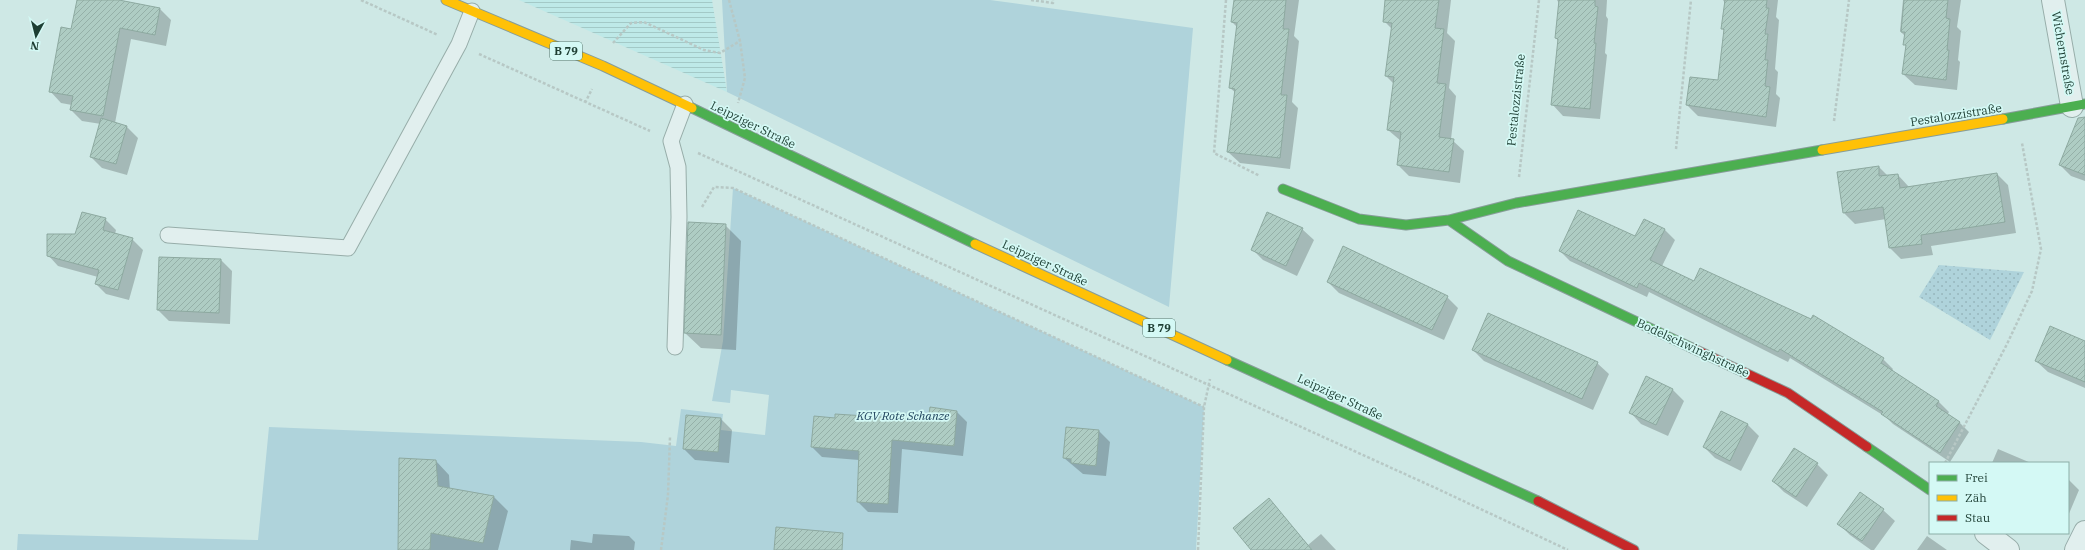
<svg xmlns="http://www.w3.org/2000/svg" width="2085" height="550" font-family="'IBM Plex Serif',serif">
<style>
.farmland{fill:url(#farmland-rules)}
.green{fill:#afd3db}
.park{fill:url(#park-dots)}
.shadow{fill:#0003}
.building{fill:url(#building-hatch);stroke:#8da9a0}
.lines{fill:none;stroke-linecap:round;stroke-linejoin:round}
.lane-casing{stroke:#97ada9;stroke-width:17}
.street-casing{stroke:#97ada9;stroke-width:24}
.fast-casing{stroke:#879d99;stroke-width:11}
.slow-casing{stroke:#879d99;stroke-width:11}
.jam-casing{stroke:#879d99;stroke-width:11}
.path{stroke:#b7c8c5;stroke-width:2.5;stroke-dasharray:3 2;stroke-linecap:butt}
.lane{stroke:#e1efee;stroke-width:15}
.street{stroke:#e1efee;stroke-width:22}
.fast{stroke:#4caf50;stroke-width:9}
.slow{stroke:#ffc107;stroke-width:9}
.jam{stroke:#c62828;stroke-width:9}
.labels{text-anchor:middle;stroke-width:3.5;stroke-linejoin:round;paint-order:stroke}
.shield{fill:#d4f9f5;stroke:#54766d;stroke-width:1}
.shield-label{font-size:11px;font-weight:bold;fill:#1d3e33}
.street-label{font-size:12px;fill:#1d3e33;stroke:#d4f9f5}
.park-label{font-size:12px;font-style:italic;fill:#21445d;stroke:#d4f9f5}
</style>
<defs>
<pattern id="farmland-rules" width="6" height="5" patternUnits="userSpaceOnUse"><rect width="6" height="5" fill="#bee9e8"/><path d="M0 2.5h6" fill="none" stroke="#a3c9c7"/></pattern>
<pattern id="park-dots" width="8" height="8" patternUnits="userSpaceOnUse"><rect width="8" height="8" fill="#afd3db"/><path d="M2 2h.1M6 6h.1" fill="none" stroke="#96b6bc" stroke-width="1.8" stroke-linecap="round"/></pattern>
<pattern id="building-hatch" width="6" height="6" patternUnits="userSpaceOnUse"><rect width="6" height="6" fill="#aeccc3"/><path d="M-1 1l2-2M0 6l6-6M5 7l2-2" fill="none" stroke="#95b0a8"/></pattern>
</defs>
<rect width="100%" height="100%" fill="#cee8e5"/>
<path class="farmland" d="M519,0H712L727,92Z"/>
<path class="green" d="M722,0H990L1193,28L1169,307L727,92Z
M733,188L1204,407L1196,550H17L18,534L258,540L269,427L641,442L676,446L681,409L723,414L721,430L765,435L769,395L731,390L730,403L712,401L723,341Z"/>
<path class="park" d="M1939,265L2024,272L1990,340L1919,297Z"/>
<path class="shadow" d="M78,0H113L160,9L171,20L166,46L131,39L115,123L127,127L138,138L127,175L102,168L91,157L101,124L82,121L71,110L72,105L61,103L50,91L72,30Z
M1235,0H1299L1294,36L1299,41L1292,102L1298,108L1290,169L1240,163L1228,152L1236,93L1230,88L1237,27L1232,22Z
M1386,0H1451L1447,33L1455,41L1449,88L1456,96L1451,139L1464,151L1460,183L1409,176L1398,165L1401,141L1388,130L1394,84L1386,76L1392,29L1384,21Z
M1557,0H1607L1606,16L1608,19L1605,53L1607,55L1600,119L1563,116L1552,104L1558,41L1556,38L1560,5Z
M1723,0H1778L1776,17L1779,20L1775,69L1778,72L1776,94L1780,98L1776,127L1698,116L1687,105L1719,82L1725,31L1722,29L1726,5Z
M1903,0H1961L1957,27L1961,31L1958,60L1960,62L1957,90L1915,85L1903,74L1907,47L1904,44L1905,36L1900,31Z
M2085,136V181L2071,176L2060,165Z
M1879,167L1888,176L1898,175L1909,187L1997,174L2008,185L2016,233L1931,246L1933,255L1901,259L1890,248L1886,219L1855,224L1844,213L1838,173Z
M105,219L116,230L115,234L132,239L143,250L129,300L106,294L96,284L98,277L58,266L48,255L76,235Z
M1644,220L1665,230L1675,240L1662,266L1694,282L1883,359L1893,369L1892,371L1939,402L1949,412L1947,415L1959,422L1969,432L1950,462L1893,424L1886,417L1790,358L1788,362L1649,292L1647,297L1570,261L1560,251L1636,238Z
M725,225L741,241L736,350L701,348L685,333Z
M1302,229L1314,240L1297,276L1263,260L1252,249Z
M160,258L221,260L232,271L230,324L169,321L158,310Z
M1328,282L1447,297L1458,308L1444,340L1339,293Z
M1489,314L1597,363L1609,374L1593,410L1484,361L1473,350Z
M2085,342V388L2048,372L2036,361Z
M1646,378L1673,390L1684,401L1668,436L1641,424L1630,412Z
M957,412L967,422L963,456L902,449L898,513L868,512L858,502L859,460L822,457L812,447L836,419L929,422Z
M1721,412L1748,425L1759,436L1741,471L1715,458L1704,447Z
M721,419L732,430L729,463L695,460L684,449Z
M1099,431L1110,442L1106,476L1083,474L1064,458Z
M1998,449L2031,463H1992Z
M436,461L449,475L450,490L494,497L508,511L498,550H399Z
M1817,464L1828,475L1807,507L1784,492L1773,481Z
M2068,479L2079,490L2068,516Z
M1860,494L1883,510L1895,521L1874,550H1871L1850,535L1839,524Z
M1269,499L1308,545L1321,534L1336,550H1252Z
M593,534L629,536L635,542L634,550H570L571,540L592,543Z
M1927,536L1947,550H1917Z"/>
<path class="building" d="M77,0H119L160,8L155,35L120,28L103,116L70,110L73,96L49,92L61,27L71,29Z
M1234,0H1286L1283,29H1289L1281,95H1287L1280,158L1227,152L1235,89L1229,88L1237,23L1231,22Z
M1385,0H1439L1435,28L1444,29L1437,83L1446,84L1439,137L1454,139L1449,172L1397,165L1401,132L1387,130L1394,77L1385,76L1392,23L1383,22Z
M1559,0H1595V6L1598,7L1594,43H1596L1590,109L1551,105L1558,39L1555,38Z
M1725,0H1767L1766,8H1769L1765,34H1768L1765,60H1768L1765,86L1770,87L1766,117L1686,105L1690,77L1718,80L1724,29H1721Z
M1904,0H1948L1946,18L1950,19L1947,50H1949L1946,80L1902,74L1906,45H1903L1905,32H1901Z
M2085,117V175L2059,165L2078,118Z
M101,118L127,126L116,164L90,157Z
M1879,166V176L1898,174L1900,188L1997,173L2005,222L1921,235L1922,244L1889,248L1883,207L1843,213L1837,172Z
M1578,210L1635,236L1644,219L1665,229L1650,260L1694,281L1700,268L1811,319L1813,315L1884,358L1881,363L1939,401L1936,406L1960,422L1940,453L1881,414L1883,412L1780,349L1778,352L1639,283L1637,288L1559,251Z
M82,212L106,218L103,230L133,238L118,290L95,284L99,270L47,256V234H75Z
M1267,212L1303,228L1286,266L1251,250Z
M688,222L726,224L721,335L684,333Z
M1343,246L1448,296L1432,330L1327,282Z
M159,257L221,259L219,313L157,310Z
M1488,313L1598,362L1582,399L1472,350Z
M2050,326L2085,341V382L2035,361Z
M1646,376L1673,389L1656,425L1629,413Z
M930,407L957,411L954,446L892,440L888,504L857,502L859,451L811,447L814,416L835,418V414L928,420Z
M1721,411L1748,424L1730,461L1703,447Z
M686,415L721,418L718,452L683,449Z
M1066,427L1099,430L1096,466L1071,463V459L1063,458Z
M1794,448L1818,463L1796,497L1772,481Z
M399,458L436,460L438,486L494,496L483,543L431,533L430,550H398Z
M1860,492L1884,509L1862,541L1837,524Z
M1269,498L1312,550H1251L1233,528Z
M776,527L843,533L842,550H774Z"/>
<g class="lines">
<defs>
<path id="lane" d="M168,235L348,248L459,44L472,11
M675,347L679,217L678,167L671,141L685,104"/>
<path id="street" d="M2053,0L2072,106
M1986,533L2008,550
M2076,550L2085,532"/>
<path id="fast" d="M692,108L975,244
M2003,119L2085,104
M1283,189L1359,219L1406,225L1449,220L1516,203L1822,150
M1449,220L1508,261L1692,348
M1227,360L1538,501
M1867,447L1930,490"/>
<path id="slow" d="M446,0L603,66L692,108
M1822,150L2003,119
M975,244L1227,360"/>
<path id="jam" d="M1692,348L1788,393L1867,447
M1538,501L1634,550"/>
</defs>
<use href="#lane" class="lane-casing"/>
<use href="#street" class="street-casing"/>
<use href="#fast" class="fast-casing"/>
<use href="#slow" class="slow-casing"/>
<use href="#jam" class="jam-casing"/>
<path class="path" d="M361,0L438,35
M729,0L740,41L745,78L738,103
M1031,0L1053,3V0
M1226,0L1214,153L1260,176
M613,43L631,23L644,22L704,50L720,53L740,41
M479,54L650,131
M585,103L592,89
M1834,121L1849,0
M1676,149L1691,0
M698,153L1440,490L1568,550
M1519,177L1539,0
M702,207L714,187L733,188L1204,407
M1945,463L2007,344L2032,291L2041,249L2022,143
M661,550L668,495L670,437
M1198,550L1204,407L1210,379"/>
<use href="#lane" class="lane"/>
<use href="#street" class="street"/>
<use href="#fast" class="fast"/>
<use href="#slow" class="slow"/>
<use href="#jam" class="jam"/>
</g>
<g class="labels">
<g class="shield">
<rect x="550" y="42" width="32" height="18" rx="3"/>
<rect x="1143" y="319" width="32" height="18" rx="3"/>
</g>
<g class="shield-label">
<text x="566" y="55">B 79</text>
<text x="1159" y="332">B 79</text>
</g>
<g class="street-label">
<text transform="translate(2063 53) rotate(80)" y="4">Wichernstraße</text>
<text transform="translate(1516 100) rotate(-84)" y="4">Pestalozzistraße</text>
<text transform="translate(1956 115) rotate(-9)" y="4">Pestalozzistraße</text>
<text transform="translate(753 125) rotate(26)" y="4">Leipziger Straße</text>
<text transform="translate(1045 263) rotate(25)" y="4">Leipziger Straße</text>
<text transform="translate(1693 348) rotate(25)" y="4">Bodelschwinghstraße</text>
<text transform="translate(1340 397) rotate(25)" y="4">Leipziger Straße</text>
</g>
<g class="park-label">
<text x="903" y="420">KGV Rote Schanze</text>
</g>
</g>
<rect x="1929" y="462" width="140" height="72" fill="#d4f9f5" stroke="#8baea7"/>
<rect x="1937" y="475" width="20" height="6" fill="#4caf50" stroke="#8baea7"/>
<text x="1965" y="482" font-size="12" fill="#1d3e33">Frei</text>
<rect x="1937" y="495" width="20" height="6" fill="#ffc107" stroke="#8baea7"/>
<text x="1965" y="502" font-size="12" fill="#1d3e33">Zäh</text>
<rect x="1937" y="515" width="20" height="6" fill="#c62828" stroke="#8baea7"/>
<text x="1965" y="522" font-size="12" fill="#1d3e33">Stau</text>
<g transform="translate(36 36) rotate(187)" stroke="#d4f9f5" stroke-width="3" paint-order="stroke">
<path d="M0-3L7 15L0 10L-7 15Z" fill="#1d3e33"/>
<text y="-6" font-size="11" font-weight="bold" text-anchor="middle" fill="#1d3e33">N</text>
</g>
</svg>
